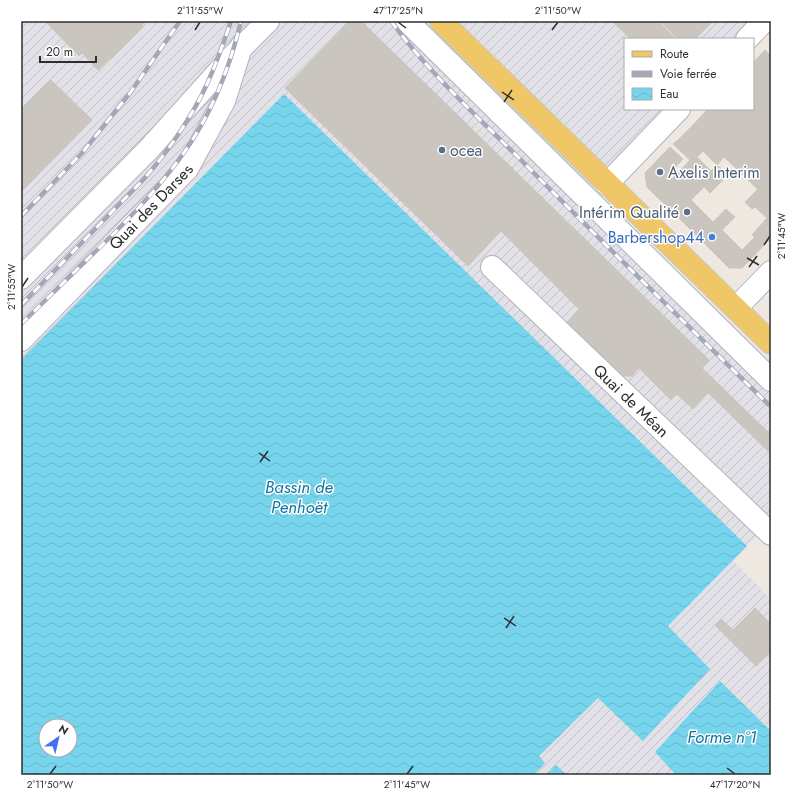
<svg xmlns="http://www.w3.org/2000/svg" width="792" height="796" font-family="Jost,sans-serif">
<style>
.industrial{fill:url(#industrial-furrows);fill-rule:evenodd}
.water{fill:url(#water-waves);fill-rule:evenodd}
.building{fill:#cac6bf;stroke:#cac4ba}
.lines{fill:none;stroke-linecap:round;stroke-linejoin:round}
.minor-casing{stroke:#b1b4bd;stroke-width:24}
.major-casing{stroke:#c9c9c9;stroke-width:24}
.minor{stroke:#fff;stroke-width:22}
.major{stroke:#efc766;stroke-width:22}
.rail-casing{stroke:#a3a7b7;stroke-width:4.5}
.rail{stroke:#fff;stroke-width:3;stroke-dasharray:9;stroke-linecap:butt}
.ticks{fill:none;stroke:#2e2e2e;stroke-width:1.5}
.service-dot{fill:#5c6f8a;stroke:#fff;stroke-width:1.5}
.shop-dot{fill:#3f7fe0;stroke:#fff;stroke-width:1.5}
.labels{text-anchor:middle;stroke-width:3;stroke-linejoin:round;paint-order:stroke}
.service-label{font-size:16px;fill:#4e5e75;stroke:#fff;text-anchor:start}
.street-label{font-size:16px;fill:#2e2e2e;stroke:#fff}
.shop-label{font-size:16px;fill:#366cbe;stroke:#fff;text-anchor:end}
.water-label{font-size:17px;font-style:italic;fill:#11769f;stroke:#fff}
.neatline{fill:none;stroke:#2e2e2e;stroke-width:1.5}
.ticks-label{font-size:10px;text-anchor:middle;fill:#2e2e2e}
</style>
<defs>
<pattern id="industrial-furrows" width="10" height="10" patternUnits="userSpaceOnUse"><rect width="10" height="10" fill="#e2e1e8"/><path d="M-1 1l2-2M0 10L10 0M9 11l2-2" fill="none" stroke="#c2c1c7"/></pattern>
<pattern id="water-waves" width="16" height="10" patternUnits="userSpaceOnUse"><rect width="16" height="10" fill="#77d4ed"/><path d="M0 5q4-4 8 0t8 0" fill="none" stroke="#67b6cc"/></pattern>
</defs>
<rect width="100%" height="100%" fill="#eee8e1"/>
<path class="industrial" d="M21,21H753L736,39H625V109H669L579,204L771,390V521L733,561L771,599V775H21ZM46,726H70V750H46Z"/>
<path class="water" d="M284,94L747,546L668,626L710,669L643,741L598,698L539,756L545,763L534,775H21V360ZM46,726H70V750H46Z
M720,681L771,731V775H676L655,752Z
M556,765L567,775H546Z"/>
<path class="building" d="M45,21H146L142,25L143,26L111,59L110,58L98,70L82,53L79,56Z
M350,21H361L709,360L693,378L708,393L693,409L677,394L671,400L639,368L632,376H621L566,323L579,309L501,231L468,266L285,88Z
M612,21H658L676,39H631Z
M660,21H713L695,39H678Z
M765,50L771,56V143L741,173L692,126L708,109H753V63Z
M51,80L92,120L21,192V110Z
M692,126L724,157L717,165L703,151L697,157L679,139Z
M679,139L695,155L690,160L673,144Z
M771,143V202L741,173Z
M670,147L683,159L668,175L672,179L656,196L647,187L645,173Z
M695,155L711,171L672,211L656,196Z
M717,165L728,175L710,193L700,182Z
M700,182L704,187L691,200L713,222L726,209L730,213L703,242L672,211Z
M758,189L771,202V238L742,268H729L703,242L730,213L735,217L722,230L742,250L755,237L752,235L767,218L755,207L752,209L745,202Z
M702,368L771,435V454L693,378Z
M755,608L771,624V652L756,666L715,625L721,619L733,630Z"/>
<g class="lines">
<defs>
<g id="minor">
<path d="M407,21L771,380"/>
<path d="M747,39L764,21"/>
<path d="M607,184L679,109"/>
<path id="s1" d="M492,267L771,534"/>
<path d="M21,278L148,150L230,59L268,21"/>
<path d="M736,308L771,272"/>
<path id="s2" d="M21,340L187,169L224,101L241,47"/>
</g>
<path id="major" d="M441,21L771,343"/>
</defs>
<use href="#minor" class="minor-casing"/>
<use href="#major" class="major-casing"/>
<use href="#minor" class="minor"/>
<use href="#major" class="major"/>
<defs>
<path id="rail" d="M391,21C428,72 476,115 521,160C603,243 687,325 771,407
M21,216L82,153L130,93L180,21
M21,305L143,180C167,153 192,117 207,84C216,64 224,42 231,21
M21,324C46,300 71,275 97,250C128,220 158,189 183,154C211,115 230,67 241,21"/>
</defs>
<use href="#rail" class="rail-casing"/>
<use href="#rail" class="rail"/>
</g>
<path class="ticks" d="M398,22L406,28M195,30L200,22M552,30L558,22M502,92L514,100M504,102L512,90M764,245L770,236M747,258L759,265M749,267L757,256M22,287L28,278M259,453L270,461M260,462L268,451M504,618L516,626M506,628L514,616M727,768L735,774M50,774L56,766M407,774L413,766"/>
<g class="service-dot">
<circle cx="442" cy="150" r="4"/>
<circle cx="660" cy="172" r="4"/>
<circle cx="687" cy="212" r="4"/>
</g>
<circle class="shop-dot" cx="712" cy="237" r="4"/>
<g class="labels">
<g class="service-label">
<text x="450" y="156">ocea</text>
<text x="668" y="178">Axelis Interim</text>
<text x="679" y="218" text-anchor="end">Intérim Qualité</text>
</g>
<g class="street-label">
<text dy="6" stroke="none"><textPath href="#s2" startOffset="186">Quai des Darses</textPath></text>
<text dy="6" stroke="none"><textPath href="#s1" startOffset="193">Quai de Méan</textPath></text>
</g>
<g class="shop-label">
<text x="704" y="243">Barbershop44</text>
</g>
<g class="water-label">
<text x="299" y="493">Bassin de<tspan x="299" dy="20">Penhoët</tspan></text>
<text x="722" y="743">Forme n°1</text>
</g>
</g>
<rect width="792" height="796" fill="none" stroke="#ffffff" stroke-width="44"/>
<rect x="624" y="38" width="130" height="72" fill="#ffffff" stroke="#ababab"/>
<rect x="632" y="51" width="20" height="6" fill="#efc766" stroke="#ababab"/>
<text x="660" y="58" font-size="12" fill="#2e2e2e">Route</text>
<rect x="632" y="71" width="20" height="6" fill="#a3a7b7" stroke="#ababab"/>
<text x="660" y="78" font-size="12" fill="#2e2e2e">Voie ferrée</text>
<rect x="632" y="88" width="20" height="12" fill="url(#water-waves)" stroke="#ababab"/>
<text x="660" y="98" font-size="12" fill="#2e2e2e">Eau</text>
<g transform="translate(58 738) rotate(34)"><circle r="19" fill="#ffffff" stroke="#ababab"/>
<path d="M0-3L7 15L0 10L-7 15Z" fill="#4671f7"/>
<text y="-6" font-size="11" font-weight="bold" text-anchor="middle" fill="#2e2e2e">N</text>
</g>
<path d="M40 56v6h56v-6" fill="none" stroke="#2e2e2e" stroke-width="2"/>
<text x="46" y="56" font-size="12" fill="#2e2e2e" stroke="#ffffff" stroke-width="3" paint-order="stroke">20 m</text>
<rect x="22" y="22" width="748" height="752" class="neatline"/>
<g class="ticks-label">
<text x="200" y="14">2°11'55"W</text>
<text x="398" y="14">47°17'25"N</text>
<text x="558" y="14">2°11'50"W</text>
<text transform="translate(781 236) rotate(-90)" y="4">2°11'45"W</text>
<text transform="translate(11 287) rotate(-90)" y="4">2°11'55"W</text>
<text x="50" y="788">2°11'50"W</text>
<text x="407" y="788">2°11'45"W</text>
<text x="735" y="788">47°17'20"N</text>
</g>
</svg>
